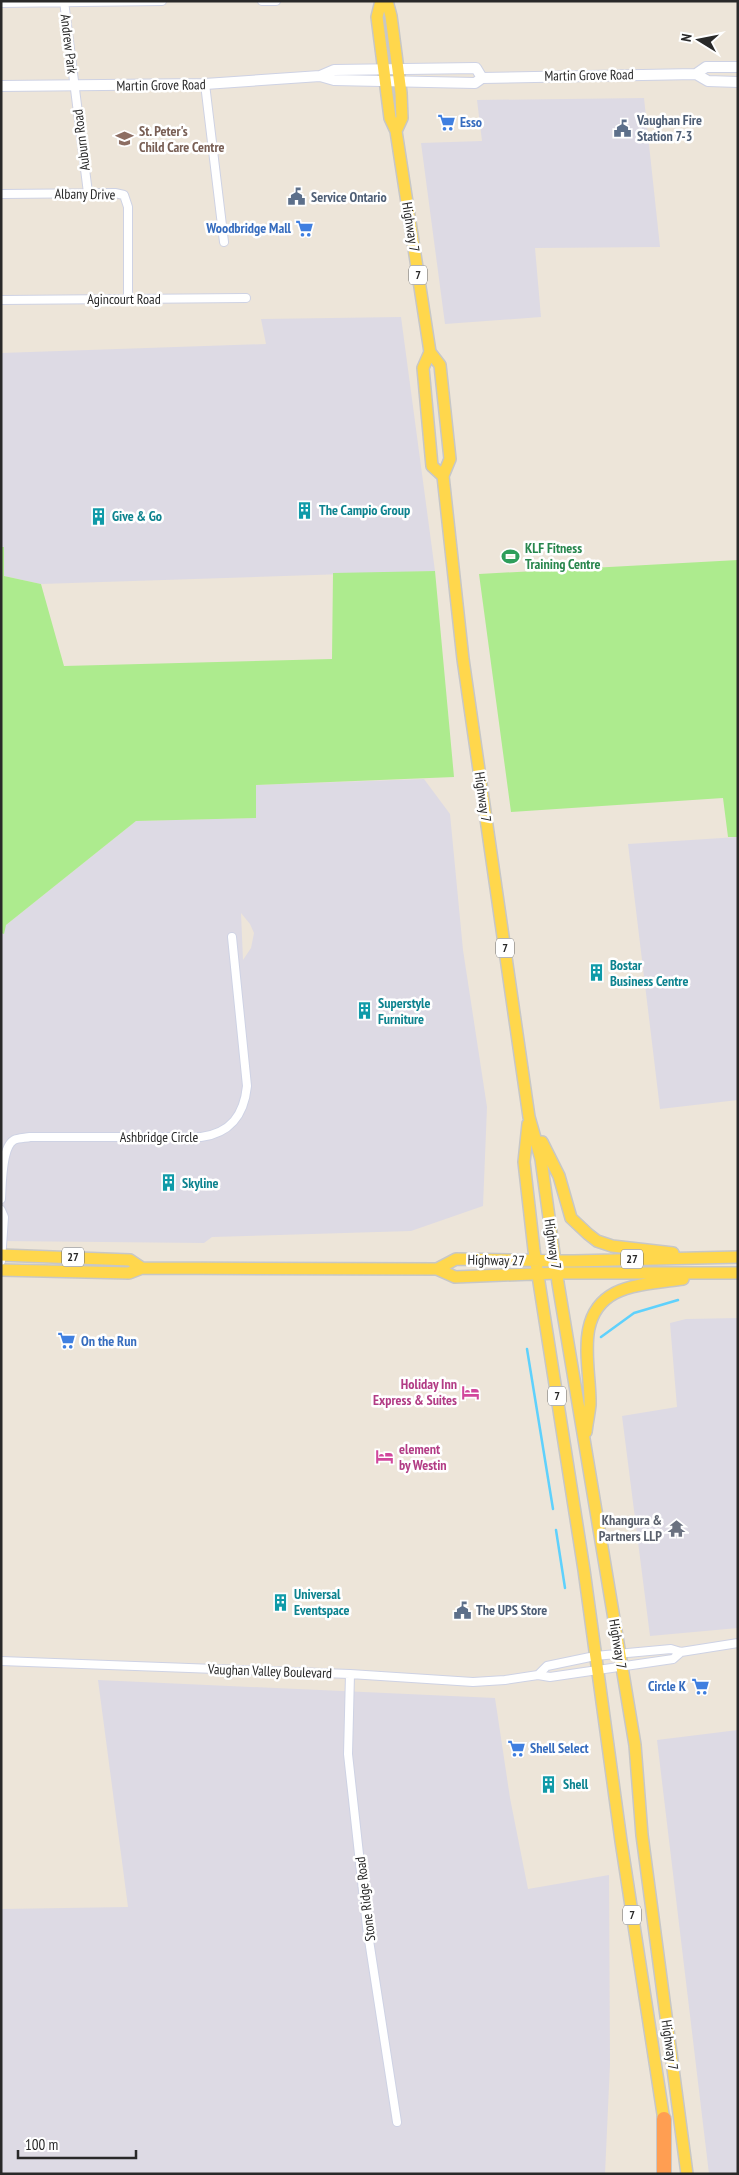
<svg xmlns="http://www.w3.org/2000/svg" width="739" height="2175" font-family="'PT Sans Narrow',sans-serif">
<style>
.industrial{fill:#dddae4;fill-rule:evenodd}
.green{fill:#adeb8e}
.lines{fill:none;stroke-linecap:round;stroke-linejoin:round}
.stream{stroke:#5fd1fc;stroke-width:2.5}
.street-casing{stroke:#ced2e4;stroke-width:10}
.secondary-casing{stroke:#ced2e4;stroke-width:12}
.primary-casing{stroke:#c7c7c7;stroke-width:14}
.highway-casing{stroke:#c7c7c7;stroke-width:16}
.street{stroke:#fff;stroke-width:8}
.secondary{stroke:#fff;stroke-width:10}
.primary{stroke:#ffd74c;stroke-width:11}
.highway{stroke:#ff9e52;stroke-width:14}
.labels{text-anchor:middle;stroke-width:5;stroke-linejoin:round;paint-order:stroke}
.shield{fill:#fff;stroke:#696969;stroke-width:1}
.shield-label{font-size:12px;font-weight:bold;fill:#292929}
.street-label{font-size:14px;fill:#292929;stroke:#fff}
.service-label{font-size:14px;font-weight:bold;fill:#4e5e75;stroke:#fff;text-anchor:start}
.shop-label{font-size:14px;font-weight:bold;fill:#366cbe;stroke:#fff;text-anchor:start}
.education-label{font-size:14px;font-weight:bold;fill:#785e54;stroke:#fff;text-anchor:start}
.culture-label{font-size:14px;font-weight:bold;fill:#0d838f;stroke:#fff;text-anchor:start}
.leisure-label{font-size:14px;font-weight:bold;fill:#27864d;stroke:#fff;text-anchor:start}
.hotel-label{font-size:14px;font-weight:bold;fill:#b23c85;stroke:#fff;text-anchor:end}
.worship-label{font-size:14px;font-weight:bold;fill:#5b616d;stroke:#fff;text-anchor:end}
</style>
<rect width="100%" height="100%" fill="#ede5d9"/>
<path class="industrial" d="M644,98L660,247L535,248L541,317L445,324L421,143L482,141L477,100Z
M401,317L435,571L41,584L4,576V548L1,547V353L266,344L261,319Z
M424,779L450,814L463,950L487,1107L483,1206L411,1231L212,1237L204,1243L1,1241V929L136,821L256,818L255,785ZM241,913L250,924L254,933L251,948L243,960Z
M738,837V1100L660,1109L628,844Z
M738,1318V1628L650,1636L622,1416L677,1407L670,1323L686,1319Z
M98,1680L495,1698L510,1798L528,1889L609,1875L610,2064L605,2174H1V1909L128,1907Z
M738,1730V2174H709L657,1740Z"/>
<path class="green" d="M1,547H4V576L41,584L64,666L332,659L333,573L435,571L454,777L256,785V818L136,821L6,925L4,934L1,933Z
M738,560V837H728L723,798L511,812L479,574Z"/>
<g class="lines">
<path class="stream" d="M601,1337L634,1313L678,1300
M527,1349L553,1509
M556,1530L565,1588"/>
<defs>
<path id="street" d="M64,1L88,193
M262,1H276
M1,3L162,1
M205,84L224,242
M1,194L115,193L124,195L128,207V298
M1,300L246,298
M1,1199C2,1186 1,1147 14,1140C18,1138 25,1138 30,1137H201C231,1133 244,1115 247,1086L232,937
M1,1210L4,1217L1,1261
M1,1661L350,1674L473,1682L505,1680L538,1675L550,1677L673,1659L681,1652
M350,1674L348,1754L367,1927L397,2122
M538,1675L547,1666L595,1656L671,1649L681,1652L738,1643"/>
<path id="secondary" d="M696,74L708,81L738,82
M320,76L334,80L475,83L482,78L696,74L706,67H738
M1,86L205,84L320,76L334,70L476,68L482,78"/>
<path id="primary" d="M381,1L377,17L390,118L396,131L430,352L440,365L450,459L443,476L463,659L529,1117L541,1159L558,1283L635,1745L642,1835L687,2174
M387,1L391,16L401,93L402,118L396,131
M430,352L423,368L432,466L443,476
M528,1124L524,1162L534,1250L584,1570L621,1841L665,2127
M542,1142L559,1176L571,1218L588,1234L597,1241L612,1246L673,1253
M1,1255L130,1260L142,1268
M437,1269L456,1259L574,1261L738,1257
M1,1270L129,1273L142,1268L437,1269L455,1277L556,1273H738
M586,1432C587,1423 589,1414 590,1405C591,1368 573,1315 615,1293C632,1284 663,1282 683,1279"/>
<path id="highway" d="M664,2119V2174"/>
</defs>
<use href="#street" class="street-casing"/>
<use href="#secondary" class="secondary-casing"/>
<use href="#primary" class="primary-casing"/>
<use href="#highway" class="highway-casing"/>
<use href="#street" class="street"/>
<use href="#secondary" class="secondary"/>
<use href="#primary" class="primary"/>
<use href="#highway" class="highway"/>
</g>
<defs>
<symbol id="supermarket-bare" viewBox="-9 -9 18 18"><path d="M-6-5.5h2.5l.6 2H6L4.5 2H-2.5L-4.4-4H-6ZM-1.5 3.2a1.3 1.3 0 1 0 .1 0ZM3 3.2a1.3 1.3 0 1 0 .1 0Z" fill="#3f7fe0" stroke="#fff" stroke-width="2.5" paint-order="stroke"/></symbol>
<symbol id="civic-bare" viewBox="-9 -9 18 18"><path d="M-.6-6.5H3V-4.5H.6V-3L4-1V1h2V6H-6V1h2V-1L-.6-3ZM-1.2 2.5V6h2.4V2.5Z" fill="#5c6f8a" stroke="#fff" stroke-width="2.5" paint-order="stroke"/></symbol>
<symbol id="school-bare" viewBox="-9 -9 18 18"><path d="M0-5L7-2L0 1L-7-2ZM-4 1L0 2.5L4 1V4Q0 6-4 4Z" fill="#8d6e63" stroke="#fff" stroke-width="2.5" paint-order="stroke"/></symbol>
<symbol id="building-bare" viewBox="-9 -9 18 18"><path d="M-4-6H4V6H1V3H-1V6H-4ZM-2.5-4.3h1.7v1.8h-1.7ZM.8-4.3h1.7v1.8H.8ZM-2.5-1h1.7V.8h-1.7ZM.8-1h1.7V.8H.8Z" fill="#0f9aa8" stroke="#fff" stroke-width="2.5" paint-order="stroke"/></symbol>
<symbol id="stadium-bare" viewBox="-9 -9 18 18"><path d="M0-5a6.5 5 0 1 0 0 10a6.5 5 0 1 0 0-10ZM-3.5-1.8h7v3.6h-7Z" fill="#2e9e5b" stroke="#fff" stroke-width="2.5" paint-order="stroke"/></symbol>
<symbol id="hotel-bare" viewBox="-9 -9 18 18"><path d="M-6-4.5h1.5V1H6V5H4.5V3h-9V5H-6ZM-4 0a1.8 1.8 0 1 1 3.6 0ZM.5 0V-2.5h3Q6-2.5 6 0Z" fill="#d1479c" stroke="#fff" stroke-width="2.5" paint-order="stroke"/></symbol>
<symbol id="temple-bare" viewBox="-9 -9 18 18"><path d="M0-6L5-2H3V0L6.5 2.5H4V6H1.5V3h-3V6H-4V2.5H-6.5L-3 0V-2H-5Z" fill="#6b7280" stroke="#fff" stroke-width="2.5" paint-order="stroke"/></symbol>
</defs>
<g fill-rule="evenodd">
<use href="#supermarket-bare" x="434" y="110" width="25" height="25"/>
<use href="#civic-bare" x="610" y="116" width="25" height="25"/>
<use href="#school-bare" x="112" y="126" width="25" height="25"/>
<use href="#civic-bare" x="284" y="184" width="25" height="25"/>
<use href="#supermarket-bare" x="292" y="216" width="25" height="25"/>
<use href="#building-bare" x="292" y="498" width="25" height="25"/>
<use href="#building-bare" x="86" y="504" width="25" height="25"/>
<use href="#stadium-bare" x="498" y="544" width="25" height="25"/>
<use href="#building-bare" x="584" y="960" width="25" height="25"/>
<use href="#building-bare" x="352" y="998" width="25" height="25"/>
<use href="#building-bare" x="156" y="1170" width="25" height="25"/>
<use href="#supermarket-bare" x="54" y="1328" width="25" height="25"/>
<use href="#hotel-bare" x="458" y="1380" width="25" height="25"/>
<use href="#hotel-bare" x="372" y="1444" width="25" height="25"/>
<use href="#temple-bare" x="664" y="1516" width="25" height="25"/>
<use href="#building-bare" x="268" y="1590" width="25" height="25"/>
<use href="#civic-bare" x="450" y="1598" width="25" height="25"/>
<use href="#supermarket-bare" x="688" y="1674" width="25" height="25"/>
<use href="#supermarket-bare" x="504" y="1736" width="25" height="25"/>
<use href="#building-bare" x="536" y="1772" width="25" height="25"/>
</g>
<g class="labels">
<g class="shield">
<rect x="409" y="265.5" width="18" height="19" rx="4"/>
<rect x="496" y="938.5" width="18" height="19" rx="4"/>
<rect x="62" y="1247.5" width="22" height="19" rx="4"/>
<rect x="621" y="1249.5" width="22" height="19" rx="4"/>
<rect x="548" y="1386.5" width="18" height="19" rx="4"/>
<rect x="623" y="1905.5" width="18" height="19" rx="4"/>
</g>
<g class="shield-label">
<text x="418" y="279">7</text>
<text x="505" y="952">7</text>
<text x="73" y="1261">27</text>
<text x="632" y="1263">27</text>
<text x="557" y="1400">7</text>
<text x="632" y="1919">7</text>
</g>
<g class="street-label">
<text transform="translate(69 44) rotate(83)" y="5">Andrew Park</text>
<text transform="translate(589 75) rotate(-1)" y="5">Martin Grove Road</text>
<text transform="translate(161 85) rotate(-1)" y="5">Martin Grove Road</text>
<text transform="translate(81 140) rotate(-97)" y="5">Auburn Road</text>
<text transform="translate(85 194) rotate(1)" y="5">Albany Drive</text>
<text transform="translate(411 227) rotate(81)" y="5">Highway 7</text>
<text x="124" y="304">Agincourt Road</text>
<text transform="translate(483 797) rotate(82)" y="5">Highway 7</text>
<text x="159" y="1142">Ashbridge Circle</text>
<text transform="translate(553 1244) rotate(82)" y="5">Highway 7</text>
<text transform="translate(496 1260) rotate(1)" y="5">Highway 27</text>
<text transform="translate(618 1644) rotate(81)" y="5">Highway 7</text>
<text transform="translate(270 1671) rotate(2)" y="5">Vaughan Valley Boulevard</text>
<text transform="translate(365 1899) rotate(-97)" y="5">Stone Ridge Road</text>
<text transform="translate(670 2045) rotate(82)" y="5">Highway 7</text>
</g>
<g class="service-label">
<text x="637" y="125">Vaughan Fire<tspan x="637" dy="16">Station 7-3</tspan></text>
<text x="311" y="202">Service Ontario</text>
<text x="476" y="1615">The UPS Store</text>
</g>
<g class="shop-label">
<text x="460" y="127">Esso</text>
<text x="291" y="233" text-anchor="end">Woodbridge Mall</text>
<text x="81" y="1346">On the Run</text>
<text x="686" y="1691" text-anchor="end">Circle K</text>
<text x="530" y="1753">Shell Select</text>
</g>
<g class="education-label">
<text x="139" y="136">St. Peter's<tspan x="139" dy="16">Child Care Centre</tspan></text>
</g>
<g class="culture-label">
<text x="319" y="515">The Campio Group</text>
<text x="112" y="521">Give &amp; Go</text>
<text x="610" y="970">Bostar<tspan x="610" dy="16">Business Centre</tspan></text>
<text x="378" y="1008">Superstyle<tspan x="378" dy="16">Furniture</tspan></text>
<text x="182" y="1188">Skyline</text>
<text x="294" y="1599">Universal<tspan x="294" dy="16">Eventspace</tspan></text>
<text x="563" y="1789">Shell</text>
</g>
<g class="leisure-label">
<text x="525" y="553">KLF Fitness<tspan x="525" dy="16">Training Centre</tspan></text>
</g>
<g class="hotel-label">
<text x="457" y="1389">Holiday Inn<tspan x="457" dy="16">Express &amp; Suites</tspan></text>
<text x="399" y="1454" text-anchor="start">element<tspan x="399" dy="16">by Westin</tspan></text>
</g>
<g class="worship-label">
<text x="662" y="1525">Khangura &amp;<tspan x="662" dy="16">Partners LLP</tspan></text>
</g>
</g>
<rect width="739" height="2175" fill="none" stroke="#292929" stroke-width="5"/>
<g transform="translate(699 40) rotate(280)" stroke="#ffffff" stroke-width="4" paint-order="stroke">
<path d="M0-4L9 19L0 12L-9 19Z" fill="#292929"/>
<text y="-8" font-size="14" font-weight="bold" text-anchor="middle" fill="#292929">N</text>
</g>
<path d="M18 2150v8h118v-8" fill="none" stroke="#292929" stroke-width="2.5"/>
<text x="25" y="2150" font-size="15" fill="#292929" stroke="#ffffff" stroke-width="4" paint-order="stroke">100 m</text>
</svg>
